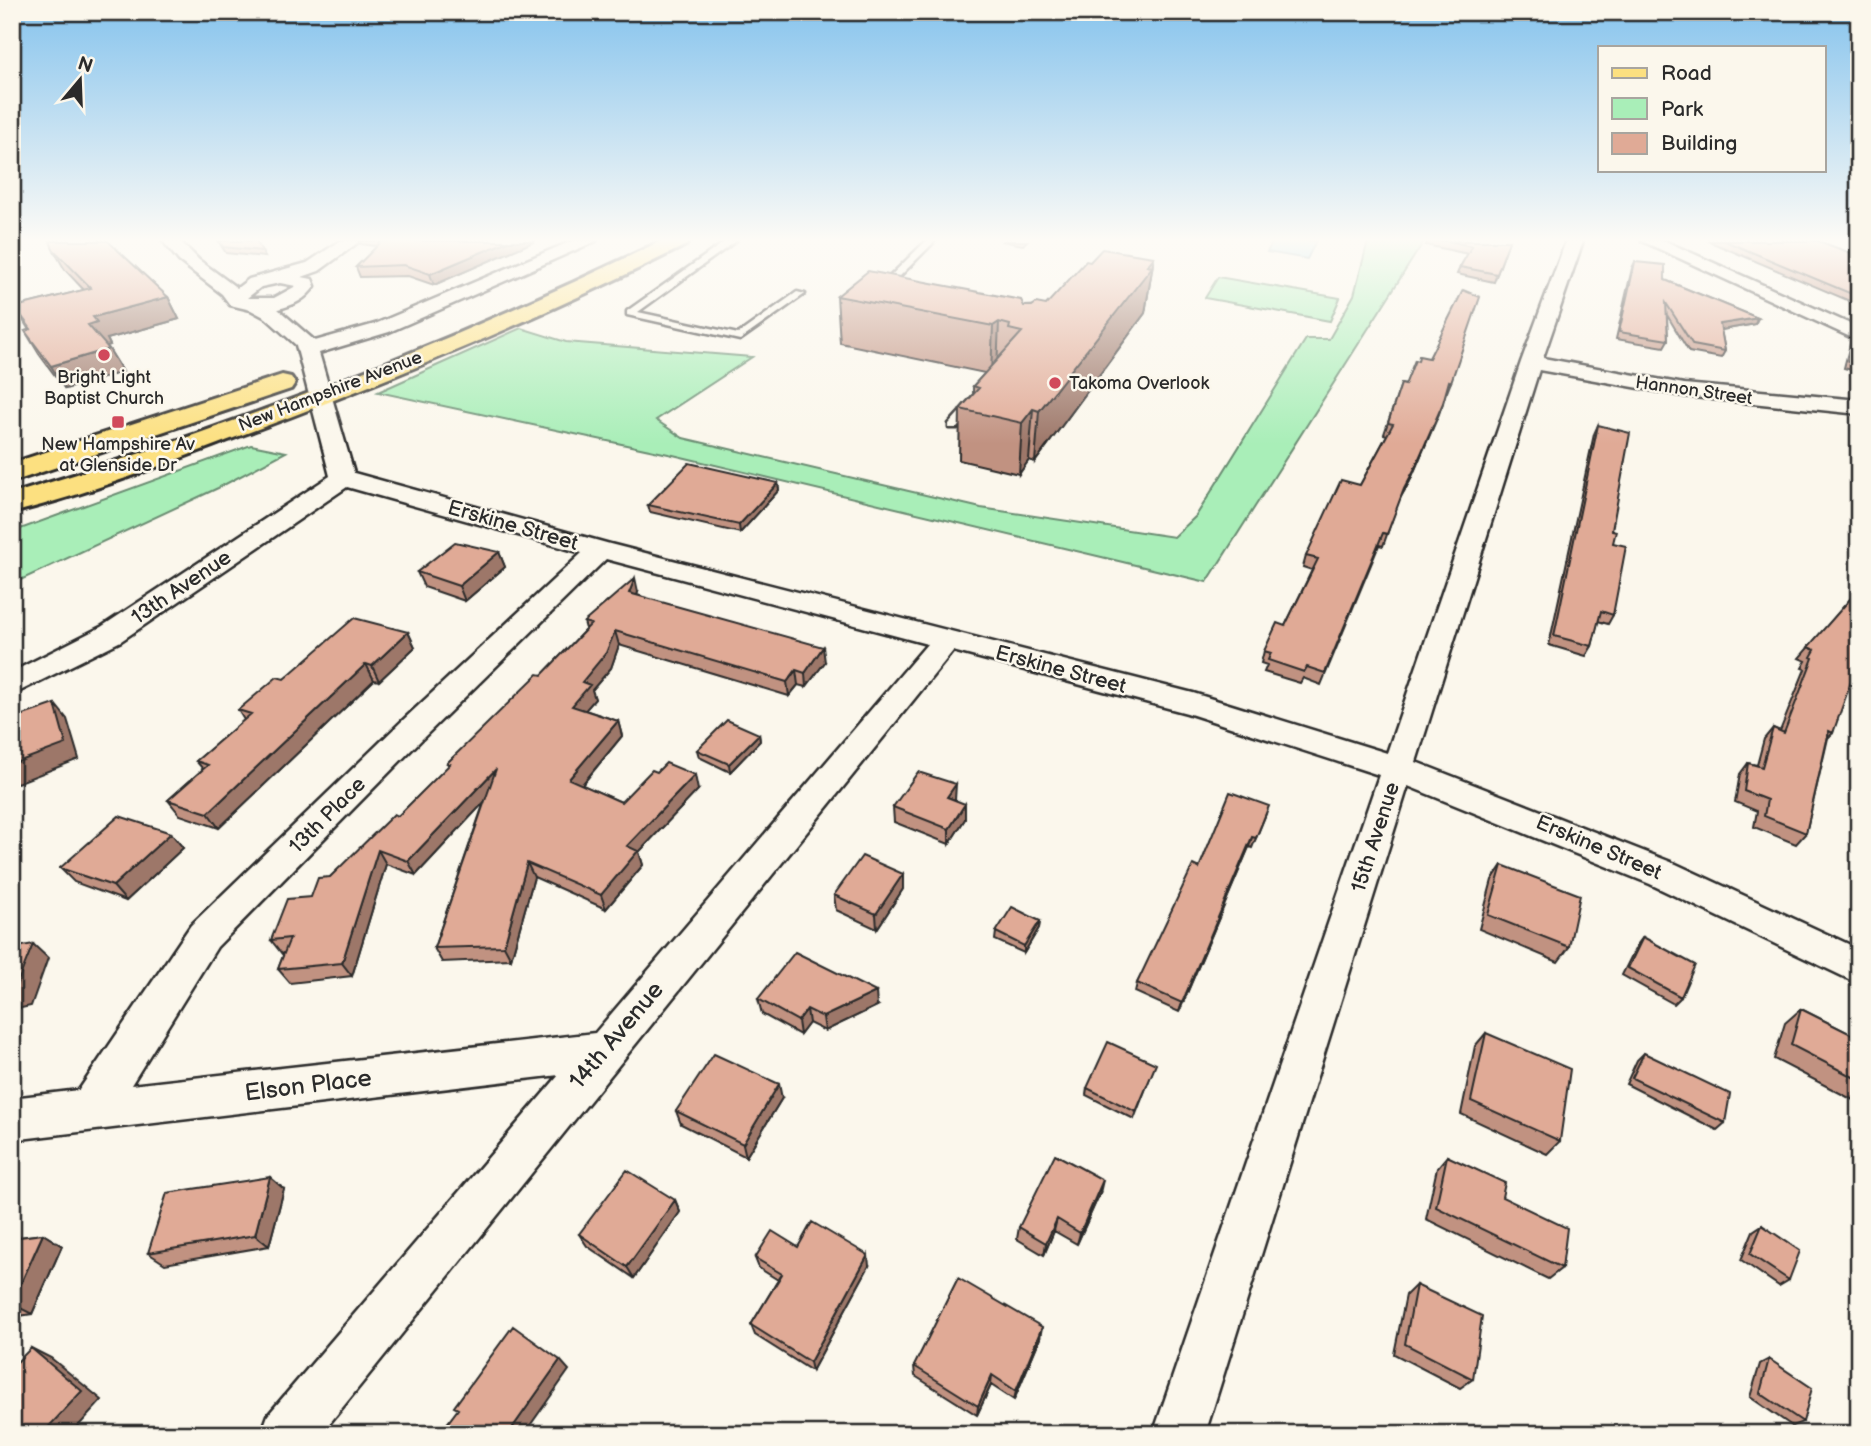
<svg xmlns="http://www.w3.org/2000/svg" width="1871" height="1446" font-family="'Balsamiq Sans',sans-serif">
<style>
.green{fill:#a9eeb8;stroke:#6a8c72;stroke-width:2}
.water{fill:#92d9f4;stroke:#6993a4;stroke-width:2}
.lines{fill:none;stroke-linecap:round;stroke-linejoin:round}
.lane-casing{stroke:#2b2b2b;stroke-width:5}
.street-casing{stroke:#2b2b2b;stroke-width:5}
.primary-casing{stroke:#2b2b2b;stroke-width:6}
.lane{fill:#fbf7ec;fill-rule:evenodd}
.street{fill:#fbf7ec;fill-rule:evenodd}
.primary{fill:#fce080;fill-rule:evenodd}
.wall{fill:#c19281;stroke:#2b2b2b;stroke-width:2}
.shaded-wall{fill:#9d7769;stroke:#2b2b2b;stroke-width:2}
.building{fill:#e0aa96;stroke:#2b2b2b;stroke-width:2}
.poi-dot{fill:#d1495b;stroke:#fbf7ec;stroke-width:2.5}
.labels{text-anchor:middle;stroke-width:5;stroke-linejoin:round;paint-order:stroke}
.far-poi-label{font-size:18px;fill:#2b2b2b;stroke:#fbf7ec}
.far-street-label{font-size:18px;fill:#2b2b2b;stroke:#fbf7ec}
.street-label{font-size:21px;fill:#2b2b2b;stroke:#fbf7ec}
.near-street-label{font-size:24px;fill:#2b2b2b;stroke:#fbf7ec}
</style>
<rect width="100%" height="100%" fill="#fbf7ec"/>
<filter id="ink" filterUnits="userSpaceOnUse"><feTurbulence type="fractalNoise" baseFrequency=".0143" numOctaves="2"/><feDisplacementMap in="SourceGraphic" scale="14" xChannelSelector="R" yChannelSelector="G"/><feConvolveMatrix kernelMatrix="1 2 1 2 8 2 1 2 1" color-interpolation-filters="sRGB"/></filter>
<g filter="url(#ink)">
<path class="green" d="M1368,241H1424L1207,582L673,455L378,392L521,328L566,342L752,357L656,420L683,438L981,508L1174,537L1196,516L1306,339H1329L1354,295Z
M1218,277L1340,298L1330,321L1205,298Z
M251,445L286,452L218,488L12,584V532Z"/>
<path class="water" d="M1273,241H1316L1307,259L1267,252Z"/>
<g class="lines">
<defs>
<path id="lane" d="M726,241H736L638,312L738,334L797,292L805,294L740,340L627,315V311Z
M926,241H935L883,293H877V289Z
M968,403L977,405L957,428H949V424Z"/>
<path id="street" d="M163,241H180L199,260L237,288L249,279L307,263L340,241H360L319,271L302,277L312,279L315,286C305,300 294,305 278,309L315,341L375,324L572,241H596L389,332L319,353L354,473L610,544L1193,693L1387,753L1521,362L1566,241H1583L1543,358L1684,384L1859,400V414L1684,396L1539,370L1416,762L1676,864L1859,949V984L1650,884L1408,786L1205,1434H1153L1379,775L1187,713L953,651L321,1434H261L268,1415L559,1075L12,1140V1098L79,1090L191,925L402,721L582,553L347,487L121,641L12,695V672L101,627L330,476L296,345L266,318L251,310L230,305L222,294L179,261ZM280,283L296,286L274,298H247L261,287ZM606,559L927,644L595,1033L131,1085L217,947L424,737Z
M1642,241H1665L1859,328V341Z"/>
<path id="primary" d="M661,241H689L686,245C547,315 404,374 258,429C177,459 96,492 12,513V494C234,427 453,342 661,241Z
M282,375L291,377L295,383L291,389L12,482V463Z"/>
</defs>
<use href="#lane" class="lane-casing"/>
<use href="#street" class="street-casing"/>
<use href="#primary" class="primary-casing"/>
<use href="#lane" class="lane"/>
<use href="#street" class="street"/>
<use href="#primary" class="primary"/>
</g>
<path class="wall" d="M218,241H256L265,257L226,253Z
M360,241H535L434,285L408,276L360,277L356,267L377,246L361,244Z
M1001,241H1027L1023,245Z
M1427,241H1509L1494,282L1457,274L1460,267L1468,254L1426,245Z
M1708,241H1818L1859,256V305Z
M53,249L168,297L179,319L107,339L110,345L107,346L123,372L65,389L39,354L25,331L29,330L15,307L84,290L65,270Z
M1154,257L1145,313L1035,462L1029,460L1019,474L959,460L960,409L973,394V386L985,373L840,343L837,296L1024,306L1046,305L1090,262Z
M1635,262L1665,280L1758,318L1755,324L1721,330L1725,351L1721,358L1689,352L1667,315L1668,340L1664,347L1616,339L1632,268Z
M1859,308V326L1855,323Z
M1855,333L1859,335V372L1844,368L1851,340Z
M1451,382L1447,392H1446L1439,414L1410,481L1399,500L1383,546L1379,545L1321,685L1303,678L1300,683L1264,672L1267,665L1261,663L1264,651L1285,626L1312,570L1303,567L1306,556L1360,485L1387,435L1384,434L1401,384L1405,385Z
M1598,425L1613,543V615L1608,624L1598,621L1592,646L1586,656L1549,645L1594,434Z
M778,483L779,490L740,533L650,512L648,505Z
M499,552L505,567L465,601L424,587L417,572Z
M1859,589L1833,733L1828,738L1806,833L1796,844L1754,827L1757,811L1735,802L1740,774L1748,763L1757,765L1764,739L1773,728L1780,731L1805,669L1802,668L1806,661L1799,658Z
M638,592L637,595L825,662L806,687L798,685L789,696L619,645L611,668L592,690L595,699L585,710L618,721L622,736L582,785L621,802L698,790L639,852L643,865L606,909L534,877L511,959L442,962L434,948L484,802L416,875L386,864L352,976L290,983L278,969L284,953L282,954L271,940L330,877L398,816L449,766L447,763L542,675L586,629L584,622Z
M408,632L415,647L379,681L374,680L219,828L180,815L168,800L203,769L196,761L244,720L238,710L284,679Z
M759,734L760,741L730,772L699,757L697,750Z
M955,800L965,819L949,844L894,822L893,807Z
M1265,816L1252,848L1249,847L1179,1012L1135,992L1137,983L1199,868Z
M171,833L183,848L126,901L74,882L60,868Z
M1502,865L1569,947L1558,962L1479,929L1492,880Z
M903,874V889L877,929L836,910L834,895Z
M1040,921L1039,928L1024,953L995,940L996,932Z
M1643,937L1681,997L1674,1004L1622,975L1637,945Z
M758,999L877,1006L825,1031L809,1023L800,1035L762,1014Z
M1801,1009L1859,1038V1103L1774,1059L1785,1023Z
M1486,1033L1560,1141L1547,1154L1461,1114L1475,1046Z
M1644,1053L1725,1123L1717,1130L1626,1084L1637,1060Z
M1153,1070L1134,1119L1086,1095L1087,1088Z
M782,1098L746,1157L681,1124L676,1111Z
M1447,1156L1502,1197L1562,1268L1548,1279L1426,1219L1437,1168Z
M284,1189L269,1246L165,1264L148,1253Z
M1100,1193L1077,1244L1054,1231L1044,1255L1017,1239L1019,1227Z
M675,1200L680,1212L634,1278L587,1246L579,1234Z
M1762,1225L1789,1280L1779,1286L1741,1260L1753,1231Z
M43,1234L62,1246L32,1314L12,1317V1238Z
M755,1258L869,1266L812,1371L755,1335L751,1325L778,1280L759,1268Z
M1416,1285L1473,1379L1460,1388L1394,1354L1406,1295Z
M1040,1338L1014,1400L991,1385L977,1415L915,1376L914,1366Z
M1769,1359L1803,1422L1792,1426L1750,1397L1760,1364Z"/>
<path class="shaded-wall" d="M508,241H535L434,285L430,274Z
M1154,257L1145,313L1035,462L1039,411Z
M168,297L179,319L107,339L110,345L102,347L88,325L93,317Z
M1758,318L1755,324L1716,331L1720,324Z
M999,322L997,370L991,374L993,326Z
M109,349L123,372L65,389L51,366Z
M1443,403L1410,481L1399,500L1404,489Z
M1033,409L1029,460L1019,474L1022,423Z
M778,483L779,490L740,533L739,525Z
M499,552L505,567L465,601L459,586Z
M635,578L638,592L633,607L629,593Z
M615,631L619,645L611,668L592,690L595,699L577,720L572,706L582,682Z
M408,632L415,647L379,681L372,666Z
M823,647L825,662L806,687L805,673Z
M366,664L374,680L219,828L208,813Z
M796,670L798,685L789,696L787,682Z
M55,704L67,719L79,759L12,785V764Z
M618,721L622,736L575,793L569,779Z
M759,734L760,741L730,772L729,764Z
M496,769L502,783L416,875L408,861Z
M695,775L698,790L639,852L643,865L606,909L601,895L627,846Z
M956,784L955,800L947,797Z
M965,804V819L949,844V829Z
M171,833L183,848L126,901L113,886Z
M1252,837L1249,847L1179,1012L1182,1003Z
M378,850L386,864L352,976L342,963Z
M527,863L534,877L511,959L504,946Z
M903,874V889L877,929L876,914Z
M1040,921L1039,928L1024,953V946Z
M33,944L48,958L31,1006L12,1010V992Z
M876,992L877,1006L825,1031L823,1017Z
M807,1009L809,1023L800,1035L798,1021Z
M779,1084L782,1098L746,1157L743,1144Z
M270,1177L284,1189L269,1246L255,1235Z
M1103,1180L1100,1193L1077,1244L1080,1233Z
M675,1200L680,1212L634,1278L627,1267Z
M1057,1219L1054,1231L1044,1255L1046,1243Z
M43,1234L62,1246L32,1314L12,1304Z
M868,1255L869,1266L812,1371L810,1362Z
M1042,1327L1040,1338L1014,1400L1016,1391Z
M31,1348L51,1358L102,1400L71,1434H42Z
M560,1360L569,1370L524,1434H508Z
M992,1375L991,1385L977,1415L978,1406Z"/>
<path class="building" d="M50,241H108L168,297L93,317L97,322L88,325L109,349L51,366L25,331L31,329L15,307L91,288L53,249Z
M220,241H256L262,251L223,247Z
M382,241H508L430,274L404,265L356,267Z
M1447,241H1509L1497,274L1460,267L1472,246Z
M1725,241H1818L1859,256V297Z
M1102,249L1154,257L1147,266L1152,267L1039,411L1033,409L1022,423L960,409L979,388L973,386L1022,332L1009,329L1010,325L999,322L993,326L837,296L868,271L1021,300L1024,306H1032L1036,303L1046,305L1086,261L1090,262Z
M1635,262L1665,265V280L1758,318L1720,324L1725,351L1693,345L1666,303L1668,340L1619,332Z
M1463,290L1480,297L1451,382L1449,381L1443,403L1414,470L1404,489L1387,534L1383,533L1325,673L1307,667L1304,672L1268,660L1271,653L1264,651L1277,623L1285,626L1318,559L1306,556L1341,480L1360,485L1393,424L1388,423L1401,384L1405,385L1415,360L1418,361L1419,356L1429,358Z
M1855,333L1859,335V364L1848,362Z
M1598,425L1630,433L1612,530L1616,531L1613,543L1626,546L1613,615L1601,611L1592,646L1554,636Z
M689,463L778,483L739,525L648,505Z
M455,542L499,552L459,586L417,572Z
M635,578L629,593L823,647L805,673L796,670L787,682L615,631L606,653L582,682L590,685L572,706L618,721L569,779L621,802L652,770L657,772L666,763L695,775L627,846L638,851L601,895L527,863L504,946L434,948L496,769L408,861L378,850L342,963L278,969L290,938L271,940L287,899L311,897L318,878L330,877L394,814L398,816L450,764L447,763L538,674L542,675L591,624L584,622Z
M1859,589V659L1833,733L1829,731L1806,833L1764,816L1767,800L1744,791L1748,763L1762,767L1773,728L1784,733L1813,658L1811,657L1815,650L1808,647Z
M354,618L408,632L372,666L366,664L208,813L168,800L208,765L196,761L251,714L238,710L277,677L284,679Z
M55,704L66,744L12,764V719Z
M727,720L759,734L729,764L697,750Z
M918,772L956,784L947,797L965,804L949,829L893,807Z
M1230,792L1269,806L1256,838L1252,837L1182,1003L1137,983L1193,865L1199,868Z
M119,816L171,833L113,886L60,868Z
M862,856L903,874L876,914L834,895Z
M1502,865L1580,895L1569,947L1488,915Z
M1012,907L1040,921L1024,946L996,932Z
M1643,937L1695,965L1681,997L1628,968Z
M33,944L14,991L12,992V948Z
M795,952L876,992L823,1017L807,1009L798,1021L758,999Z
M1801,1009L1859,1038V1080L1791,1045Z
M1486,1033L1570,1069L1560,1141L1471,1101Z
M1108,1042L1156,1064L1136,1112L1087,1088Z
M1644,1053L1730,1094L1725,1123L1632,1078Z
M714,1054L779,1084L743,1144L676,1111Z
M1055,1154L1103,1180L1080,1233L1057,1219L1046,1243L1019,1227Z
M1447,1156L1505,1183L1502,1197L1567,1228L1562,1268L1436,1207Z
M627,1170L675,1200L627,1267L579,1234Z
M270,1177L255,1235L148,1253L167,1193Z
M812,1222L868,1255L810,1362L751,1325L782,1274L755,1258L772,1231L798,1247Z
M1762,1225L1800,1251L1789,1280L1750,1254Z
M43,1234L12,1303V1238Z
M958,1278L1042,1327L1016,1391L992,1375L978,1406L914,1366Z
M1416,1285L1482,1316L1473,1379L1405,1344Z
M513,1326L560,1360L508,1434H490L485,1429L482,1434H441L440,1433L458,1409L454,1407Z
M31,1348L82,1391L42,1434H12V1367Z
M1769,1359L1812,1388L1803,1422L1760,1393Z"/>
</g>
<linearGradient id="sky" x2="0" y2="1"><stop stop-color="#85c3ed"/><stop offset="0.54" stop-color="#fdfbf6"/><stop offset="1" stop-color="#fdfbf6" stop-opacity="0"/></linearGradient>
<rect width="1871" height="444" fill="url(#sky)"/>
<g class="poi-dot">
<circle cx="104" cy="355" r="7"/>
<circle cx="1055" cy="383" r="7"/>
<rect x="111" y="415" width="14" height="14" rx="3.5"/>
</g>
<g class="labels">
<g class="far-poi-label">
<text x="104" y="383">Bright Light<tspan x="104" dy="21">Baptist Church</tspan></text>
<text x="1069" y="389" text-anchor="start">Takoma Overlook</text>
<text x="118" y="450">New Hampshire Av<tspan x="118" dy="21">at Glenside Dr</tspan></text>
</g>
<g class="far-street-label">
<text transform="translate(1694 390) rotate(8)" y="6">Hannon Street</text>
<text transform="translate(330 391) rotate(-21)" y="6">New Hampshire Avenue</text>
</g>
<g class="street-label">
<text transform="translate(513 525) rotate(16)" y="7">Erskine Street</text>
<text transform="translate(181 587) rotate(-34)" y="7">13th Avenue</text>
<text transform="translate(1061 669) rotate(15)" y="7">Erskine Street</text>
<text transform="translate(327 815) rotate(-45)" y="7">13th Place</text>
<text transform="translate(1375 837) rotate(-72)" y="7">15th Avenue</text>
<text transform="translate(1599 847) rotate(23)" y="7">Erskine Street</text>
</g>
<g class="near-street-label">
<text transform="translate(616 1035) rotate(-50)" y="8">14th Avenue</text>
<text transform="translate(308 1085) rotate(-7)" y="8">Elson Place</text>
</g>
</g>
<rect width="1871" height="1446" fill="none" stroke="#fbf7ec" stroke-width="42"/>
<rect x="21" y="21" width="1829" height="1404" fill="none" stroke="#2b2b2b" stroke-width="2.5" filter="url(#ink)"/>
<rect x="1598" y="46" width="228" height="126" fill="#fbf7ec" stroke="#a8a59f" stroke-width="2"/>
<rect x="1612" y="68" width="35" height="10" fill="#fce080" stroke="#a8a59f" stroke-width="2"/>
<text x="1661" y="80" font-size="21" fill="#2b2b2b">Road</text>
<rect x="1612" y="98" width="35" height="21" fill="#a9eeb8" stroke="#a8a59f" stroke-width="2"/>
<text x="1661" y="116" font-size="21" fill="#2b2b2b">Park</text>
<rect x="1612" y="133" width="35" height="21" fill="#e0aa96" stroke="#a8a59f" stroke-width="2"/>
<text x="1661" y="150" font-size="21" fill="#2b2b2b">Building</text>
<g transform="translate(80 80) rotate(19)" stroke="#fbf7ec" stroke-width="5" paint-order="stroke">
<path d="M0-5L12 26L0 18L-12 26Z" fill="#2b2b2b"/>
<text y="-10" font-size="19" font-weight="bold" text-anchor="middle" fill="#2b2b2b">N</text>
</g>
</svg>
